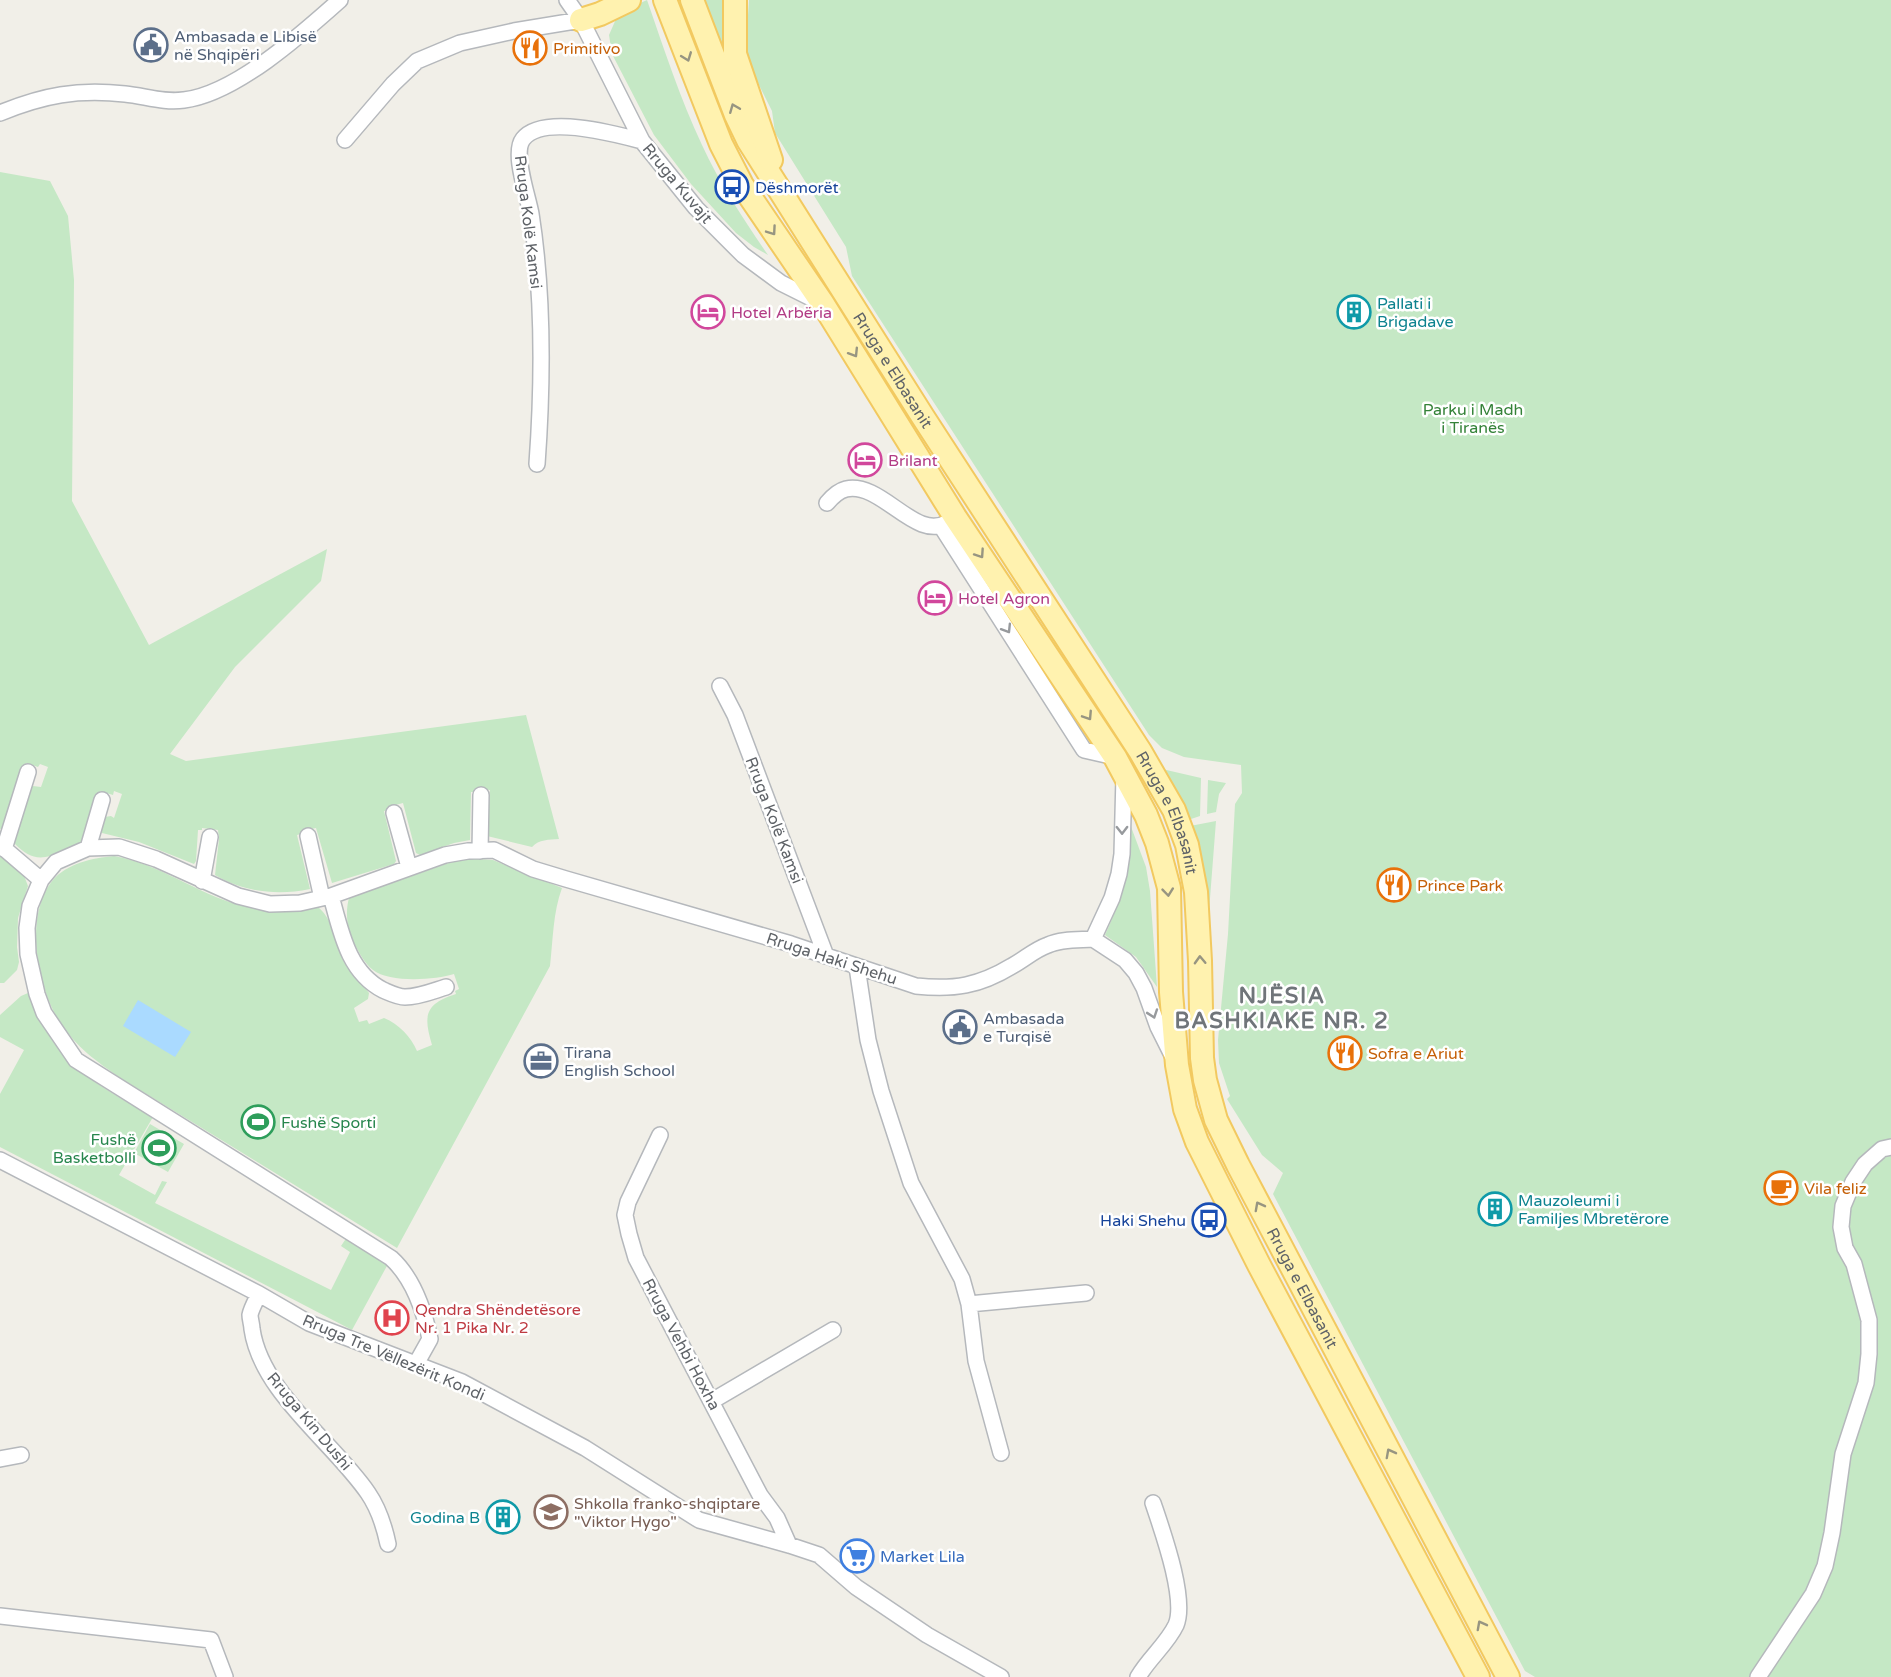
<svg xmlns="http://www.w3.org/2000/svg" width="1891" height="1677" font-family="'Varela Round',sans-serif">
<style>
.green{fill:#c5e8c5}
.water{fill:#aadaff}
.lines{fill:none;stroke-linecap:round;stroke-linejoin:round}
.minor-casing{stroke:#b5b8bc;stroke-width:18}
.primary-casing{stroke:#f2c960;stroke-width:26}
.minor{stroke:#fff;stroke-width:15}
.primary{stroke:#fff2af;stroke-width:22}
.oneway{stroke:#979581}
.oneway2{stroke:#979a9d}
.labels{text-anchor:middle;stroke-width:5;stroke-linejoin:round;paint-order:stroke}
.service-label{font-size:16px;fill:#4e5e75;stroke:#fff;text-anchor:start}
.food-label{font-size:16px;fill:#c56008;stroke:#fff;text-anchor:start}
.street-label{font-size:16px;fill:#5f6368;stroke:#fff}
.transit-label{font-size:16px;fill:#164399;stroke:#fff;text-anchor:start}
.culture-label{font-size:16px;fill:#0d838f;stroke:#fff;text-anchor:start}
.hotel-label{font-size:16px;fill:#b23c85;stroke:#fff;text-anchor:start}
.park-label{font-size:16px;fill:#348238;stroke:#fff}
.leisure-label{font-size:16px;fill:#27864d;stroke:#fff;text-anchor:start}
.health-label{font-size:16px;fill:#be3a42;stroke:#fff;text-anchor:start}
.education-label{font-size:16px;fill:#785e54;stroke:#fff;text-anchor:start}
.shop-label{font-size:16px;fill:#366cbe;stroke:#fff;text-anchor:start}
.district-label{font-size:22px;font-weight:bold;letter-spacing:1.5px;fill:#70757a;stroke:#fff}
</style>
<rect width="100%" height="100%" fill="#f1efe8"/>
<path class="green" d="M647,0C664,49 680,98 702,145C720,184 744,220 768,255L754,247L736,233L691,184L654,135L612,54L609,35L616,19L623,11Z
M705,0H727L729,64Z
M749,0H1891V1677H1535L1525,1671L1273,1194L1283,1173L1262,1155L1227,1099L1230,1096L1219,1063L1218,1040L1228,934L1235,804L1242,793L1241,765L1184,757L1162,748L1149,735L852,276L846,247L775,133L772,111L750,67L746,45Z
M0,172L50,181L68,216L74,280L72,501L149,645L327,549L321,581L235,667L170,754L186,761L526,715L559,839C549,840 539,839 532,847L487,836L490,790L474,789V792H471L470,840L454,843L420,855L416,853L403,803L388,807L389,810L384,811L396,861L394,864L332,883L316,828L301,831V834L297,835L310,889C277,896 244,892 215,875L219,839L218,830L202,828V830H198L196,861L194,864L139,842L102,833V823L105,817L111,816L114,818L122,794L114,791L113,795L100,791C96,803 89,835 80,843C76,847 68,849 63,851C41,861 31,860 14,843L30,789L33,786L41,787L48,767L40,764L38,767L26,763L4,828L0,829Z
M1162,769L1201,778L1200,816L1188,820Z
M1208,780L1226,783L1219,794L1216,812L1207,814Z
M1216,821L1208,924L1190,826Z
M1130,824L1146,867L1150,891L1157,987L1136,957L1105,935C1122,899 1132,864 1130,824Z
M0,856L23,873L28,886L18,918L17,947L19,962L17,970L4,983H0Z
M114,856C160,864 196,893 239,905C265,911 291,907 318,907C336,922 335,948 347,967C354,977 363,984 369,993L368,999L354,1008L359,1022L367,1020L369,1024L384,1018C399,1024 411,1037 417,1051L432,1045C423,1015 425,1004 456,994L455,991L459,989L454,974C435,980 389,983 373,970C364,963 359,952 354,943C347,930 345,912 349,898L463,858L493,860L562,888C553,912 553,940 550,966L397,1248L122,1079C96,1061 77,1048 59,1021C37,985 24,917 52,881C67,863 93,858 114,856Z
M28,993C37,1012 46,1033 59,1050C84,1079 120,1098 153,1117L119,1175L155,1195L162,1181L167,1182L155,1203L331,1290L350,1252L341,1246L347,1237L388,1264L352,1330L0,1147V1094L24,1050L0,1037V1015L21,996Z
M150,1124L184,1144L168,1172L134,1153Z"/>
<path class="water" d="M138,1000L191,1032L175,1057L123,1026Z"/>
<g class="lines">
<defs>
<path id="minor" d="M567,0L581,20L642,141L696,208L743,255L781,283L819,302
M0,113C44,95 77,89 125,94C145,96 164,103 184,100C235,94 302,34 340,0
M345,140L393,84L417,61L460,43L514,31L581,20
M537,464C543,381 544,297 531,214C528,196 512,153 523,139C543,114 616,134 642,141
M827,503C832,497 838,491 846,489C882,481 916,543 948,522
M941,526L1084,750L1115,757
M720,686L735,715L826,956
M394,813L409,867
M308,836L322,898
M0,845L41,880
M88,848L102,800
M4,849L28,772
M480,851L481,795
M202,881L210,837
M331,896C341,932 348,972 383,990C390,993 398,997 405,997C419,997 433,991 446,987
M1093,939L1112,898L1119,874L1122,854L1124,776
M857,967L868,1040L881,1091L911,1183L962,1279L969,1304L976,1361L1001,1453
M660,1135L628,1202L625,1215L629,1234L636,1258L760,1495L777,1518L789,1545
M0,1160L259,1294L309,1323L462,1382L585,1448L699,1520L789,1545L819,1555L856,1587L927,1635L1001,1677
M259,1294C256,1300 251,1309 250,1315C250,1319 252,1325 252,1329C261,1392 333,1442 368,1493C379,1509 384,1525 388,1544
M969,1304L1086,1293
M416,1364L430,1339C424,1310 413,1278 391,1258L76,1060L44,1013L37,994L28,954L27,928L30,906L41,880L56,862L88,848L119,847L156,859L238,896L270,904L300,903L331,896L445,855L468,851L494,850L533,869L566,879L791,944L916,986C954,990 979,986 1012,966C1025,959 1034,950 1048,945C1061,939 1078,940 1093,939L1125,960L1136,973L1144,988L1158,1027L1173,1057
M712,1401L833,1330
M0,1459L21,1455
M0,1616L211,1640L225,1677
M1138,1677C1149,1658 1167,1644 1176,1625C1187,1599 1162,1530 1153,1503
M1758,1677L1813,1594L1825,1566L1832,1533L1843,1454L1866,1383L1869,1354V1320L1854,1264L1845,1248L1841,1227L1843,1206L1853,1182L1865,1164L1882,1149L1891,1147"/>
<g id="primary">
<path d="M665,0L721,144L742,185L823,304L955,517L1115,757L1146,815L1157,843L1169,888L1171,992L1177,1065L1185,1109L1197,1142L1259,1265L1478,1677"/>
<path id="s1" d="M692,0L736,115L748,140L923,417L1140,751L1174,810L1187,845L1196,892L1200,961L1202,1058L1205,1080L1216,1120L1238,1165L1508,1677"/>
<path d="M735,0V54L771,160"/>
<path d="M581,20L600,14L629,0"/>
</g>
</defs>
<use href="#minor" class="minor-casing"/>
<use href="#primary" class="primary-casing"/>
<use href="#minor" class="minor"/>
<use href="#primary" class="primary"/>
</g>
<defs><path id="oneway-chevron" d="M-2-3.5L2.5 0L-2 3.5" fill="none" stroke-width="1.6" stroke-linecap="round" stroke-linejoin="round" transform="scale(1.5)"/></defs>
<g class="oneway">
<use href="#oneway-chevron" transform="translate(687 57) rotate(69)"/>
<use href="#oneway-chevron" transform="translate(734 108) rotate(-112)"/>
<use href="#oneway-chevron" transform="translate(772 231) rotate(55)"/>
<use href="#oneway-chevron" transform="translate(854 353) rotate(58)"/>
<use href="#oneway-chevron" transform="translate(980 554) rotate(56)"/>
<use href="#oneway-chevron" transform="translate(1088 716) rotate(57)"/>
<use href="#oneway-chevron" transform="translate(1168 892) rotate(84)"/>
<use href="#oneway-chevron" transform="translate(1200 960) rotate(-92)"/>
<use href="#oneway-chevron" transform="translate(1259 1206) rotate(-118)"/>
<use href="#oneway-chevron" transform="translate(1390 1453) rotate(-118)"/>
<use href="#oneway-chevron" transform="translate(1481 1625) rotate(-118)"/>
</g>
<g class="oneway2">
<use href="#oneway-chevron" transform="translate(1007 629) rotate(58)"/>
<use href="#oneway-chevron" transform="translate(1122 830) rotate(89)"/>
<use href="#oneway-chevron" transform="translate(1153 1014) rotate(71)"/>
</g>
<defs>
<symbol id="civic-ring" viewBox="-11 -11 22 22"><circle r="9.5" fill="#fff" stroke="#5c6f8a" stroke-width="1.5"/><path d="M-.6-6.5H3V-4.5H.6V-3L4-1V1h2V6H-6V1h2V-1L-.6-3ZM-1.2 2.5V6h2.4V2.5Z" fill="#5c6f8a"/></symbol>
<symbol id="restaurant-ring" viewBox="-11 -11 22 22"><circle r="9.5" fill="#fff" stroke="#e8710a" stroke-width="1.5"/><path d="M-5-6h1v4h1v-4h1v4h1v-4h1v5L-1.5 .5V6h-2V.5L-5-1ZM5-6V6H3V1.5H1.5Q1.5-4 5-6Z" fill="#e8710a"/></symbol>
<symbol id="bus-ring" viewBox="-11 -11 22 22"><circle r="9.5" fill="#fff" stroke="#1a4fb4" stroke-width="1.5"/><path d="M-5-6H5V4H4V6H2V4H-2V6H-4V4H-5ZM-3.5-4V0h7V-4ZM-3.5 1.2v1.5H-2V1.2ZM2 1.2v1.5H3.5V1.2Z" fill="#1a4fb4"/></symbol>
<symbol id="hotel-ring" viewBox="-11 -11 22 22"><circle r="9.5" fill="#fff" stroke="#d1479c" stroke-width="1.5"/><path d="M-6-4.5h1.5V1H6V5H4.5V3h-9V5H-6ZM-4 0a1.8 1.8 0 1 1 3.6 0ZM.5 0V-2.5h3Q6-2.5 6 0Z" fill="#d1479c"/></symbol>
<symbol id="building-ring" viewBox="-11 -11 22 22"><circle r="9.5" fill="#fff" stroke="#0f9aa8" stroke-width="1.5"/><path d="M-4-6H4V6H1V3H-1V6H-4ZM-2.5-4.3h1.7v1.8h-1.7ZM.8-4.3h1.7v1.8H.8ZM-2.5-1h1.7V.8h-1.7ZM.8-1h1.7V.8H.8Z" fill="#0f9aa8"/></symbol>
<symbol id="office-ring" viewBox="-11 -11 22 22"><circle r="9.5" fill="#fff" stroke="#5c6f8a" stroke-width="1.5"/><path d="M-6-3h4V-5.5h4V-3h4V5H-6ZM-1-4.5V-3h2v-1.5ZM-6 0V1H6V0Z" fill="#5c6f8a"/></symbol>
<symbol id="stadium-ring" viewBox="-11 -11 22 22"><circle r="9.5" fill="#fff" stroke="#2e9e5b" stroke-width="1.5"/><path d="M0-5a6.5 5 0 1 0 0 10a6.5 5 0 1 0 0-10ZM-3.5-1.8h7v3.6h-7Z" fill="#2e9e5b"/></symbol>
<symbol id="cafe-ring" viewBox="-11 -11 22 22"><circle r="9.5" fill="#fff" stroke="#e8710a" stroke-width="1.5"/><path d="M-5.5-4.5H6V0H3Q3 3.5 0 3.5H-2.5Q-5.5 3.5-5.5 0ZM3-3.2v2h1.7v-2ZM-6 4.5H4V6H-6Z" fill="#e8710a"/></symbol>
<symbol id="hospital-ring" viewBox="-11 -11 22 22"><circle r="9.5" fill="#fff" stroke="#e0444e" stroke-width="1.5"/><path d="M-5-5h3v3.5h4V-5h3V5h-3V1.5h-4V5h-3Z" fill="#e0444e"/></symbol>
<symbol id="school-ring" viewBox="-11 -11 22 22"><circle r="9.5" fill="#fff" stroke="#8d6e63" stroke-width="1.5"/><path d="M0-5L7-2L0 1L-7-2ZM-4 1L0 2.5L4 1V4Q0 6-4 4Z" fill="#8d6e63"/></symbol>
<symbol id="supermarket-ring" viewBox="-11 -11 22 22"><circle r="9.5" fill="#fff" stroke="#3f7fe0" stroke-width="1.5"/><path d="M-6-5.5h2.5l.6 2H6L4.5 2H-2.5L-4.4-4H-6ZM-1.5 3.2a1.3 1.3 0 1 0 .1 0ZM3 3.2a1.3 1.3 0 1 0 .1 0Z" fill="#3f7fe0"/></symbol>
</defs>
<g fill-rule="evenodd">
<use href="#civic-ring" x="132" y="26" width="38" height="38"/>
<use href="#restaurant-ring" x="511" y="29" width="38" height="38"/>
<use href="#bus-ring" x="713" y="168" width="38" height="38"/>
<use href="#hotel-ring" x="689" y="293" width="38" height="38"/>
<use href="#building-ring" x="1335" y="293" width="38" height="38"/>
<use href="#hotel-ring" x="846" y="441" width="38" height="38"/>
<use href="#hotel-ring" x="916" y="579" width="38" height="38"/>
<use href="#restaurant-ring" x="1375" y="866" width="38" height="38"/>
<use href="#civic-ring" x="941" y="1008" width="38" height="38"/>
<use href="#restaurant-ring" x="1326" y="1034" width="38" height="38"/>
<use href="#office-ring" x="522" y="1042" width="38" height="38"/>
<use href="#stadium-ring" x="239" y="1103" width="38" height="38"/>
<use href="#stadium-ring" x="140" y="1129" width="38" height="38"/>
<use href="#cafe-ring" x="1762" y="1169" width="38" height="38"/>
<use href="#building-ring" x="1476" y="1190" width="38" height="38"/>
<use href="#bus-ring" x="1190" y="1201" width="38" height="38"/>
<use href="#hospital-ring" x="373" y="1299" width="38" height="38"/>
<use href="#school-ring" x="532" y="1493" width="38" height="38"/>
<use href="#building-ring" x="484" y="1498" width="38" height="38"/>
<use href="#supermarket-ring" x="838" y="1537" width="38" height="38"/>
</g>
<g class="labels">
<g class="service-label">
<text x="174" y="42">Ambasada e Libisë<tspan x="174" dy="18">në Shqipëri</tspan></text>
<text x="983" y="1024">Ambasada<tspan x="983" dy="18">e Turqisë</tspan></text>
<text x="564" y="1058">Tirana<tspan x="564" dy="18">English School</tspan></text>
</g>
<g class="food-label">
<text x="553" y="54">Primitivo</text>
<text x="1417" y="891">Prince Park</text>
<text x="1368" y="1059">Sofra e Ariut</text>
<text x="1804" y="1194">Vila feliz</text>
</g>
<g class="street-label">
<text transform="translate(678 183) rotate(50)" y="6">Rruga Kuvajt</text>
<text transform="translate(529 222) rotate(83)" y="6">Rruga Kolë Kamsi</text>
<text dy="6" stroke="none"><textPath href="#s1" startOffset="423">Rruga e Elbasanit</textPath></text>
<text dy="6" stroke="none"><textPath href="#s1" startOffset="945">Rruga e Elbasanit</textPath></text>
<text transform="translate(775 820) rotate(69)" y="6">Rruga Kolë Kamsi</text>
<text transform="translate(832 958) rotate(18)" y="6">Rruga Haki Shehu</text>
<text dy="6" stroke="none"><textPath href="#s1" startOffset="1449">Rruga e Elbasanit</textPath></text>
<text transform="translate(682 1344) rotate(62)" y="6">Rruga Vehbi Hoxha</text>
<text transform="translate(394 1357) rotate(23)" y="6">Rruga Tre Vëllezërit Kondi</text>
<text transform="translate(310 1421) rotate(50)" y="6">Rruga Kin Dushi</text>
</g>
<g class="transit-label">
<text x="755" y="193">Dëshmorët</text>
<text x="1186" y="1226" text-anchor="end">Haki Shehu</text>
</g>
<g class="culture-label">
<text x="1377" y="309">Pallati i<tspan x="1377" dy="18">Brigadave</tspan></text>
<text x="1518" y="1206">Mauzoleumi i<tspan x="1518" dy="18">Familjes Mbretërore</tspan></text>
<text x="480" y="1523" text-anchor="end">Godina B</text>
</g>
<g class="hotel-label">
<text x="731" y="318">Hotel Arbëria</text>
<text x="888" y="466">Brilant</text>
<text x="958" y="604">Hotel Agron</text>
</g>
<g class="park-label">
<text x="1473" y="415">Parku i Madh<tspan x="1473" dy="18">i Tiranës</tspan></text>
</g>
<g class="leisure-label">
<text x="281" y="1128">Fushë Sporti</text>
<text x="136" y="1145" text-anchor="end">Fushë<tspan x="136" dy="18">Basketbolli</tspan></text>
</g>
<g class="health-label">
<text x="415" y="1315">Qendra Shëndetësore<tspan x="415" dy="18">Nr. 1 Pika Nr. 2</tspan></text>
</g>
<g class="education-label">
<text x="574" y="1509">Shkolla franko-shqiptare<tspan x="574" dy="18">"Viktor Hygo"</tspan></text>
</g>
<g class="shop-label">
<text x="880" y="1562">Market Lila</text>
</g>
<g class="district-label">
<text x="1282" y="1003">NJËSIA<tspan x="1282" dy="25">BASHKIAKE NR. 2</tspan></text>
</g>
</g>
</svg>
